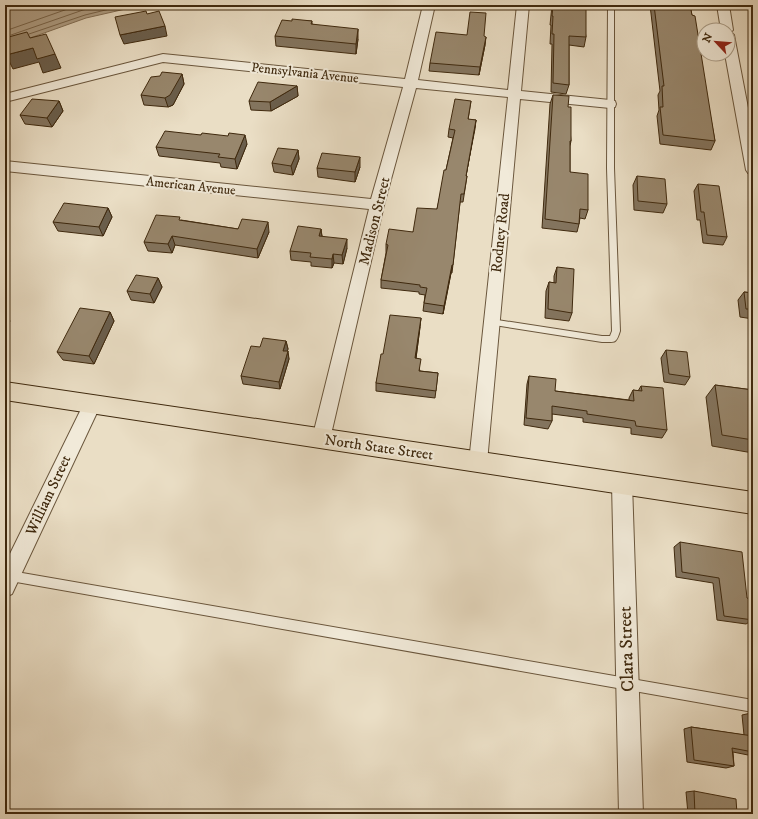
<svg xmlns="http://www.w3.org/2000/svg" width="758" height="819" font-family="'IM FELL DW Pica',serif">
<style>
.water{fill:#b0a087;stroke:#837057}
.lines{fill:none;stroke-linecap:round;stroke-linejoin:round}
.shore{stroke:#78644a;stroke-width:1}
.lane-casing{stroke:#6a563c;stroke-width:2}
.street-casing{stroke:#6a563c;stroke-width:2}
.primary-casing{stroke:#3f290e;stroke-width:2}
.lane{fill:#f1ead9;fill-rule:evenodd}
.street{fill:#f1ead9;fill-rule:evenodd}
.primary{fill:#eadec5;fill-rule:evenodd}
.wall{fill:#83745e;stroke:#3f290e}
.shaded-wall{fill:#6a5e4c;stroke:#3f290e}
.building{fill:#98876d;stroke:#3f290e}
.labels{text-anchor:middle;stroke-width:4;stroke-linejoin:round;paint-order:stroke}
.far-street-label{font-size:13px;fill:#3f290e;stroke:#f1ead9}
.street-label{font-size:15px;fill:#3f290e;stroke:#f1ead9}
.near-street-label{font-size:18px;fill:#3f290e;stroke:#f1ead9}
</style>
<rect width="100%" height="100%" fill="#eadec5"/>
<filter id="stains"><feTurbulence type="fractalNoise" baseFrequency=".005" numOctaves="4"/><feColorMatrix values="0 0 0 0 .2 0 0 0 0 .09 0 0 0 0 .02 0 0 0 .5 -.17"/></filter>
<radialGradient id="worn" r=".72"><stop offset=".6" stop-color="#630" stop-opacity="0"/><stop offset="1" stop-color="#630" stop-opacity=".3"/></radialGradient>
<path class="water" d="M5,5H143L86,18L5,47Z"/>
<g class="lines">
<path class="shore" d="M5,31L79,5
M29,34L85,15L126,5
M11,35L83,10L104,5"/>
<defs>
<path id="lane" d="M608,5H614V168L620,331C616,344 615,342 602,342L488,324L487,322L488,320L491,319L602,336H610L612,331L607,168Z
M5,570L753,700V712L5,580Z"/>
<path id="street" d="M423,5H435L418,80L508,90L517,5H529L521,91L610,100L615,101L616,104L615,107L610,108L520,99L487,462L485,468L478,470L471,468L469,462L508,97L416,88L384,205L330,439L328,445L321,447L314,445L312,439L369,209L5,171V161L371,199L403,87L163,62L5,102V94L163,54L405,79Z
M717,5H729L733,30L731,32L734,35L753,134V175L748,173L746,170L725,54H728V30H721Z
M92,396L98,399L101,404L12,594L5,597V564L86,399Z
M622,474L629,477L632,483L643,814H619L612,483L615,477Z"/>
<path id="primary" d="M5,382L753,492V514L5,400Z"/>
</defs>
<use href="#lane" class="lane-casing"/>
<use href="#street" class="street-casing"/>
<use href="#primary" class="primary-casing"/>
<use href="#lane" class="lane"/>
<use href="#street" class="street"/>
<use href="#primary" class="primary"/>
</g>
<path class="wall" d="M552,5H581L586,37L584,47L569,45V85L566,94L551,92L552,44H550L551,25H550Z
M650,5H690L715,141L711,150L660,144L657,116L659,110L658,95L660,91Z
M292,21H312V24L358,39L356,54L276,46L275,36Z
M484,36L485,45L479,75L429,71L430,63Z
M182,74L184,84L173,105L168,107L144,105L141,95Z
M297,86L298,96L271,111L251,110L249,101Z
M553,95L568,107L571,141L570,146V172L588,210L585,219L580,218L579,224L577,232L542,228L550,104Z
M59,101L63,111L52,127L25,124L20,115Z
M471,101L468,120H476L466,176H467L463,202H460L452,273H451L443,314L423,311L425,295L419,294V292L381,288V280L386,253V244L413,232L437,209L446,170L453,138L448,137L449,129Z
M201,135L247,144L237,169L221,167L220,163L159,156L156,147Z
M298,150L299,159L293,175L274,172L272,163Z
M360,167L355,182L318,177L317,168Z
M637,176L667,204L663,213L634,210L633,185Z
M698,184L727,237L723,245L703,243L700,220H697L694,191Z
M108,208L112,217L103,236L58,231L53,222Z
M181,220L238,229L269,232L258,258L175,245L172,253L148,251L144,242Z
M321,229L322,236L347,248L343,264L334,263L332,268L311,266V262L291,260L290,251Z
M557,267L572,313L569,321L545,318L546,291L549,282L554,283V276Z
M158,278L162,287L154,303L131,300L127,291Z
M744,292L753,293V319L740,317L738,300Z
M110,312L114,321L94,364L63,360L57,352Z
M420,327L416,358L420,371L438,373L435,398L376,391V383L383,354Z
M286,341L288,349L287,351L289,359L280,389L243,384L241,376L260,347Z
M666,350L690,377L685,385L664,382L661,358Z
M529,376L555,391L629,400V398L633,390L638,391L641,386L667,430L662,438L631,434V428L583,422V418L552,414V421L548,429L524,425L527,384Z
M715,385L753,390V453L712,446L706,397Z
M680,542L747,598L753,620L746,624L717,620L713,583L676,577L674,547Z
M751,713H753V756L733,752L734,766L726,768L687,762L684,729L691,727L744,735L742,715Z
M694,791L737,814H688L686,792Z"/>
<path class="shaded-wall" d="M165,26L167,36L124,44L120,35Z
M358,29V39L356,54V44Z
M486,37L485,45L479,75L480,67Z
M33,48L55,54L61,68L43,73L39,62L13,69L6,55Z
M182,74L184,84L173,105L168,107L165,98Z
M297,86L298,96L271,111L270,102Z
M59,101L63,111L52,127L47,118Z
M476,120L475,129L464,185L466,176Z
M245,135L247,144L237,169L235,159Z
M298,150L299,159L293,175L291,166Z
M360,157V167L355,182V172Z
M108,208L112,217L103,236L99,227Z
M268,222L269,232L258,258L257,249Z
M321,229L322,238L319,236Z
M172,236L175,245L172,253L168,244Z
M347,239V248L343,264L342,255Z
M333,254L334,263L332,268V259Z
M452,265L451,273L443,314L444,306Z
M158,278L162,287L154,303L150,294Z
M5,299L8,304L5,309Z
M110,312L114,321L94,364L89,356Z
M5,313L10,321L5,330Z
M421,318L420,327L415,366V358Z
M286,341L288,349L285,359L283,351Z
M288,351L289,359L280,389L279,382Z"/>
<path class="building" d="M553,5H586V37L569,36V85L553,83L554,34H552L553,16H552Z
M654,5H690L692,15L695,16L715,141L663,135L660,107H663L662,86H664Z
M146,11L147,14L159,11L165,26L120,35L115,17Z
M470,12L486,13L484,36L486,37L480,67L430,63L436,32L467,35Z
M292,19L312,21L311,24L358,29L356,44L275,36L282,20L292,21Z
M27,32L30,38L46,34L55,54L37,59L33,48L6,55L5,52V38Z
M162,72L182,74L170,95L165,98L141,95L151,77L160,76Z
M258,82L297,86L270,102L249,101Z
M553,95L569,96L568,107H571V141H570V172L588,174V210L580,209L579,224L545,219Z
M32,99L59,101L47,118L20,115Z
M455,99L471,101L468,119L476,120L466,176H467L464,194H461L453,265H452L444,306L424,303L427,288L420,287V285L381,280L388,245L386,244L389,229L413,232L417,208L437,209L444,170H446L455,130L449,129Z
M165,131L201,135L202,133L228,136L229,133L245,135L235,159L218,157L220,154L156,147Z
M278,148L298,150L291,166L272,163Z
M322,153L360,157L355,172L317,168Z
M637,176L665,179L667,204L638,201Z
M698,184L719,186L727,237L707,235L704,212H701Z
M64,203L108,208L99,227L53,222Z
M156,215L180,217L179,220L238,229L242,219L268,222L257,249L172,236L168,244L144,242Z
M298,226L321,229L319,236L347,239L342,255L333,254L332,259L310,257L311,253L290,251Z
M557,267L574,269L572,313L548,309L549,282L556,283Z
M136,275L158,278L150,294L127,291Z
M744,292L753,293V309H746Z
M80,308L110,312L89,356L57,352Z
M390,315L421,318L415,358L421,359L419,371L438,373L436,391L376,383L381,354H383Z
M263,338L286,341L283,351H288L279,382L241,376L251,346L260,347Z
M666,350L687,352L690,377L669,374Z
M529,376L556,379L555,391L634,401L633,390L642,391L641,386L663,388L667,430L636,426L635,421L587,414V411L552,406V421L526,418Z
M715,385L753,390V440L722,435Z
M680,542L742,552L747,598L750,599L753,620L724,616L719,578L682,572Z
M751,713H753V752L732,748L734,766L694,760L691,727L753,736Z
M694,791L736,799L737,814H695Z"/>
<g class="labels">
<g class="far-street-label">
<text transform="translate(305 72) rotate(6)" y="5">Pennsylvania Avenue</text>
<text transform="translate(191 185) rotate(6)" y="5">American Avenue</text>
</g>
<g class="street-label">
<text transform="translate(374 221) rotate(-76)" y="5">Madison Street</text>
<text transform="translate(500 233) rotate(-84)" y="5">Rodney Road</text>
<text transform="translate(379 447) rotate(8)" y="5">North State Street</text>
<text transform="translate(48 495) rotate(-65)" y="5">William Street</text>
</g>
<g class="near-street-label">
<text transform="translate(626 649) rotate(-92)" y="6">Clara Street</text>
</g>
</g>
<rect width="758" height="819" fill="none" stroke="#eadec5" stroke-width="20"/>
<rect x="6" y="6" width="746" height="807" fill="none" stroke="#3f290e" stroke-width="2"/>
<rect x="10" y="10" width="738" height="799" fill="none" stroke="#3f290e"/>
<g transform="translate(716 42) rotate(296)"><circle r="19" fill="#f1ead9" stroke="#aa9d88"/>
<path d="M0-3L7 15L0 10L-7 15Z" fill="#8f2418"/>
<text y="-6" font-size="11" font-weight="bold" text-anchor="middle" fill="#3f290e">N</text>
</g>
<rect width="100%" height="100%" filter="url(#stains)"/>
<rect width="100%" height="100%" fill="url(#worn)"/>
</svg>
